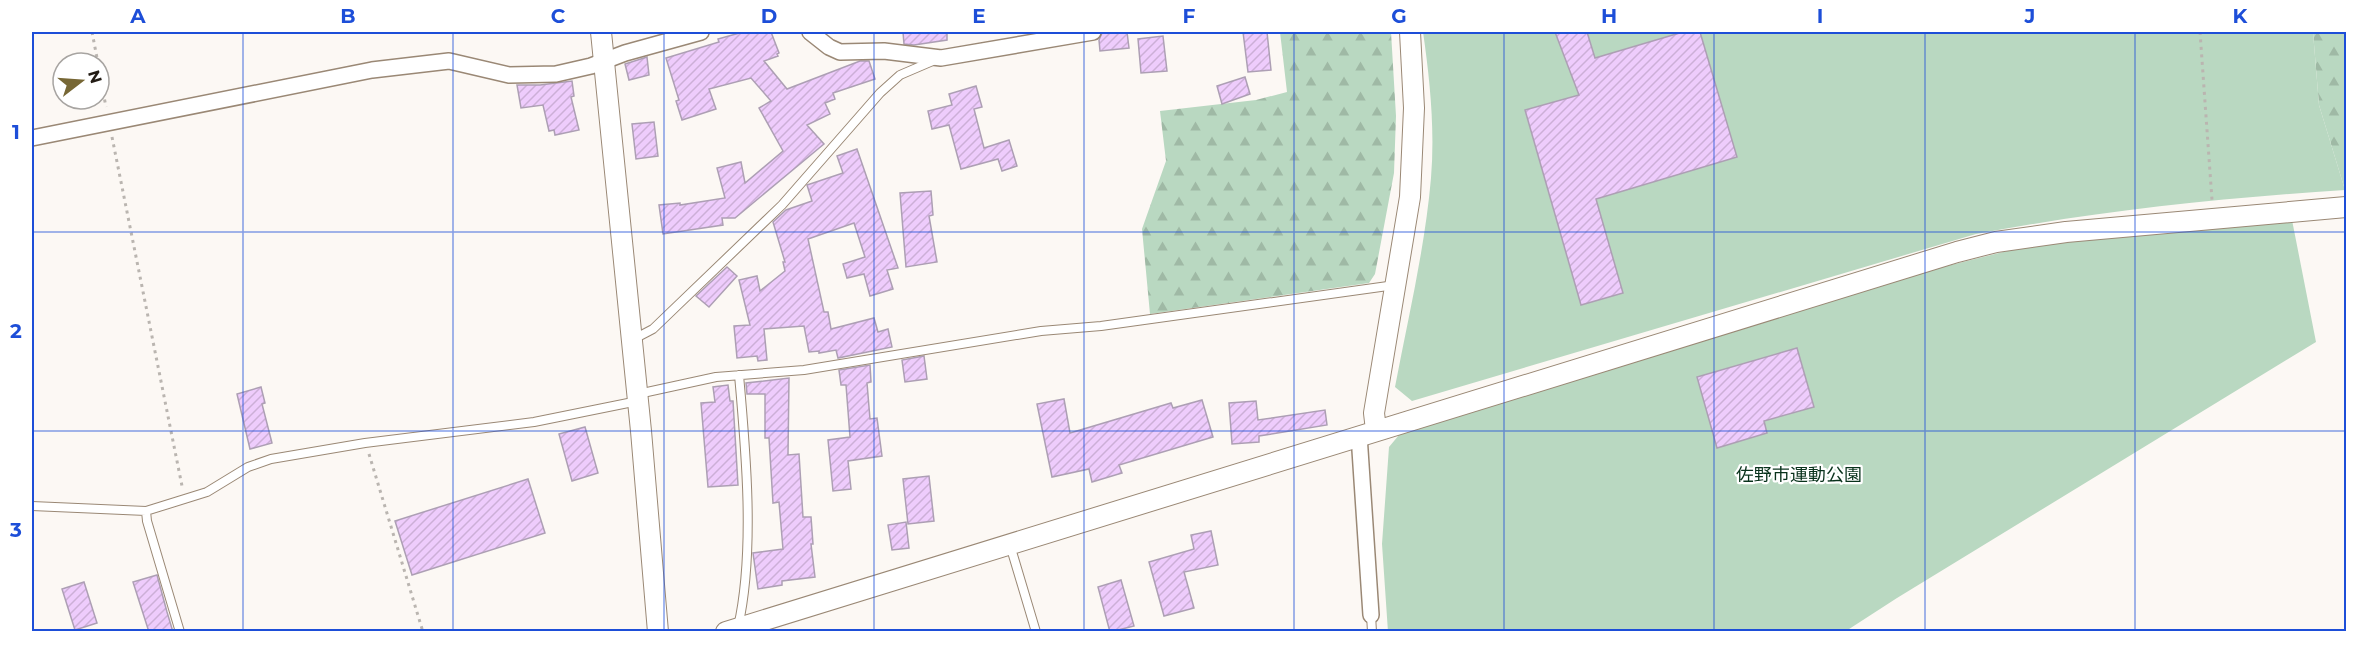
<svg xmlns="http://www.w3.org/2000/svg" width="2378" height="663" font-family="Montserrat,'Noto Sans JP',sans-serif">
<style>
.forest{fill:url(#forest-firs)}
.park{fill:#b9d8c1}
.building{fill:url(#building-hatch);stroke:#ad9fb4;stroke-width:1.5}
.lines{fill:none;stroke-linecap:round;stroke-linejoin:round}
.service-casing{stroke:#9a8875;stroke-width:10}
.minor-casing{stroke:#9a8875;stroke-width:18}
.tertiary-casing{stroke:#9a8875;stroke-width:22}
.path{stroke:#bab5b0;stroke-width:3;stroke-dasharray:3 4.5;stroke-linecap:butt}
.service{stroke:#fff;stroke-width:8}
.minor{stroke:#fff;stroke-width:15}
.tertiary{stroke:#fff;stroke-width:20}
.grid{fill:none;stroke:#1d4ed8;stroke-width:1.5;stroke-opacity:0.55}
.labels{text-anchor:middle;stroke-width:4.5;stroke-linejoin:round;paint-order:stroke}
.park-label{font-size:18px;fill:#08321b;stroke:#fff}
.neatline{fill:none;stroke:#1d4ed8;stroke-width:2}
.grid-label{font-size:20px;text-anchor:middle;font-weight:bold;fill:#1d4ed8}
</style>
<defs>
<pattern id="forest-firs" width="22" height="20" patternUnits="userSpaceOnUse" patternTransform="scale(1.5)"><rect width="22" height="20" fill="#b9d8c1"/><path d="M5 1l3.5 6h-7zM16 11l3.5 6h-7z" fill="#9fb9a5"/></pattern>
<pattern id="building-hatch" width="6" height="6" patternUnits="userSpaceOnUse" patternTransform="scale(1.5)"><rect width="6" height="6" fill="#eeccfc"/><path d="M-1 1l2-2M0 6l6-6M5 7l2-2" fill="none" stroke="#ccafd7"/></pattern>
</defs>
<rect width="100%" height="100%" fill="#fcf8f4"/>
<path class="forest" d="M1280,32H1391L1396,116L1394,173L1375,274L1369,283L1150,314L1142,229L1166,161L1160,111L1256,100L1287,92Z
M2313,32H2346V190H2345L2319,105Z"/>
<path class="park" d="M1423,32H2313L2319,105L2345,190C2221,198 2098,211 1976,234L1412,401L1395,387C1408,318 1425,248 1431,178C1435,129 1430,80 1423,32Z
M2292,220L2316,342L1897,598L1846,631L1388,632L1382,544L1389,447L1399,435L1931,270L2019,248L2132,232Z"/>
<path class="building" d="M743,32H771L779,53L777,54L778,56L764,61L787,89L860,61H869L875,79L833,93L835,99L825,103L830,114L807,125L824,144L735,218H722L723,225L663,234L659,205L680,203V205L725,198L717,168L741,162L745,183L783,151L759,108L771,101L751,78L709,89L716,109L682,120L676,101L679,100L666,58L719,42L718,39Z
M903,32H947V40L914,45L904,44Z
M1127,32L1129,48L1100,51L1099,40L1102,33Z
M1243,32H1267L1271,70L1248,72Z
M1555,32H1587L1595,58L1683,32H1700L1737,157L1596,199L1623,293L1581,305L1525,110L1579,95Z
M1163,36L1167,71L1141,73L1138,39Z
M647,57L649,75L629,80L625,64Z
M1245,77L1250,94L1222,104L1217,86Z
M572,81L574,96L571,97L579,130L555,135L554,130L549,131L543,105L521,108L517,85H540Z
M976,86L982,107L974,109L984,148L1009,140L1017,166L1002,171L998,159L961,169L949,125L932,129L928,111L952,105L949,94Z
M654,122L658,156L636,159L632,124Z
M857,149L898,268L887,270L893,289L870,296L864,274L847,278L843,264L865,257L854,223L808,239L824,312H828L831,329L874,318L878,332L888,329L892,347L838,358L836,350L819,353V351L809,352L804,326L764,329L767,360L758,361L757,356L737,358L734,326L750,325L739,280L757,276L760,291L785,271L783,262H785L773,222L786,210L812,201L807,185L843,173L837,156Z
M931,191L933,215L929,216L937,262L906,267L900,193Z
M727,267L737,276L709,307L696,296Z
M1797,348L1814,407L1764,421L1767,433L1717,448L1697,377Z
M924,356L927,379L905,382L902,360Z
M870,365L871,382L867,383L870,419L877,418L882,456L848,461L851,489L833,491L828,440L850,437L846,385H841L839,370Z
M789,378L788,455L799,454L803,517H811L813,544H811L815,577L782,581V585L758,589L753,553L783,549L779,502L773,503L769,438H765V394H747L746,383Z
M728,385L730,401H733L738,485L708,487L701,403L715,402L713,387Z
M261,387L265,403L262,404L272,443L250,449L237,394Z
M1064,399L1070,433L1171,403L1173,408L1202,400L1213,437L1119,465L1122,473L1092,482L1089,469L1052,477L1037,404Z
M1256,401L1258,420L1325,410L1327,425L1259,436V442L1232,444L1229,403Z
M585,427L598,473L572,481L559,434Z
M929,476L934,521L908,524L903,479Z
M528,479L545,533L412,575L395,521Z
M906,522L909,548L892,550L888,525Z
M1211,531L1218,565L1184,572L1194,608L1164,616L1149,562L1194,549L1191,535Z
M157,575L167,612L173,632H149L133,582Z
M1121,580L1134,626L1110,632L1098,587Z
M84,582L97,623L75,630L62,589Z"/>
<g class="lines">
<defs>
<path id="service" d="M632,340L653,329L782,205L880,93L900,75L935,60
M638,394L716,377L804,370L1041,331L1101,326L1395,285
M32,506L146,511L207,492L248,467L271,459L365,443L534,422L638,401
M146,511L147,521L180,632
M1010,545L1036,632
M1371,615L1372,632
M738,627C755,552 746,452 739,375"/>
<path id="minor" d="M810,32L829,47L840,52L884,51L941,58L1093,32
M32,138L372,70L449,61L509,75L556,74L591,66L625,53L701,32
M1359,435L1371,615"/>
<path id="tertiary" d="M601,32L641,431L658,632
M1376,430L1374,413L1410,197L1414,108L1410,32
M726,632L1957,252L1996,242L2066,232L2346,207"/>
</defs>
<use href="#service" class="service-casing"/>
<use href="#minor" class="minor-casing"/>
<use href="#tertiary" class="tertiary-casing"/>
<path class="path" d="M92,32L98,63
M2200,32L2212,200
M99,70L106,107
M112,137L182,486
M369,454L423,632"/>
<use href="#service" class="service"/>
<use href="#minor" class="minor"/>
<use href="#tertiary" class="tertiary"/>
</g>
<path class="grid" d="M243,32V632M453,32V632M664,32V632M874,32V632M1084,32V632M1294,32V632M1504,32V632M1714,32V632M1925,32V632M2135,32V632M32,232H2346M32,431H2346"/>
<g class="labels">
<g class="park-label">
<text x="1799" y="481">佐野市運動公園</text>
</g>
</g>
<rect width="2378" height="663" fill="none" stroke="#ffffff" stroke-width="66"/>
<g transform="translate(81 81) rotate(73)"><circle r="28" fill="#ffffff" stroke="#a7a4a1" stroke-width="1.5"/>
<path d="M0-4.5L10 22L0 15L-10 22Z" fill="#776735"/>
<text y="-9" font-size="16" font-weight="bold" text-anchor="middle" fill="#231c15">N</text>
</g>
<rect x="33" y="33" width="2312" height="597" class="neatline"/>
<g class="grid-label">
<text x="138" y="23">A</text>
<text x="348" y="23">B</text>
<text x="558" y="23">C</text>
<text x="769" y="23">D</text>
<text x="979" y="23">E</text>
<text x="1189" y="23">F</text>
<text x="1399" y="23">G</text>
<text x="1609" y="23">H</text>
<text x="1820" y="23">I</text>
<text x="2030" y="23">J</text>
<text x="2240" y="23">K</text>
<text x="16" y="139">1</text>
<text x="16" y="338">2</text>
<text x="16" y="537">3</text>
</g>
</svg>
